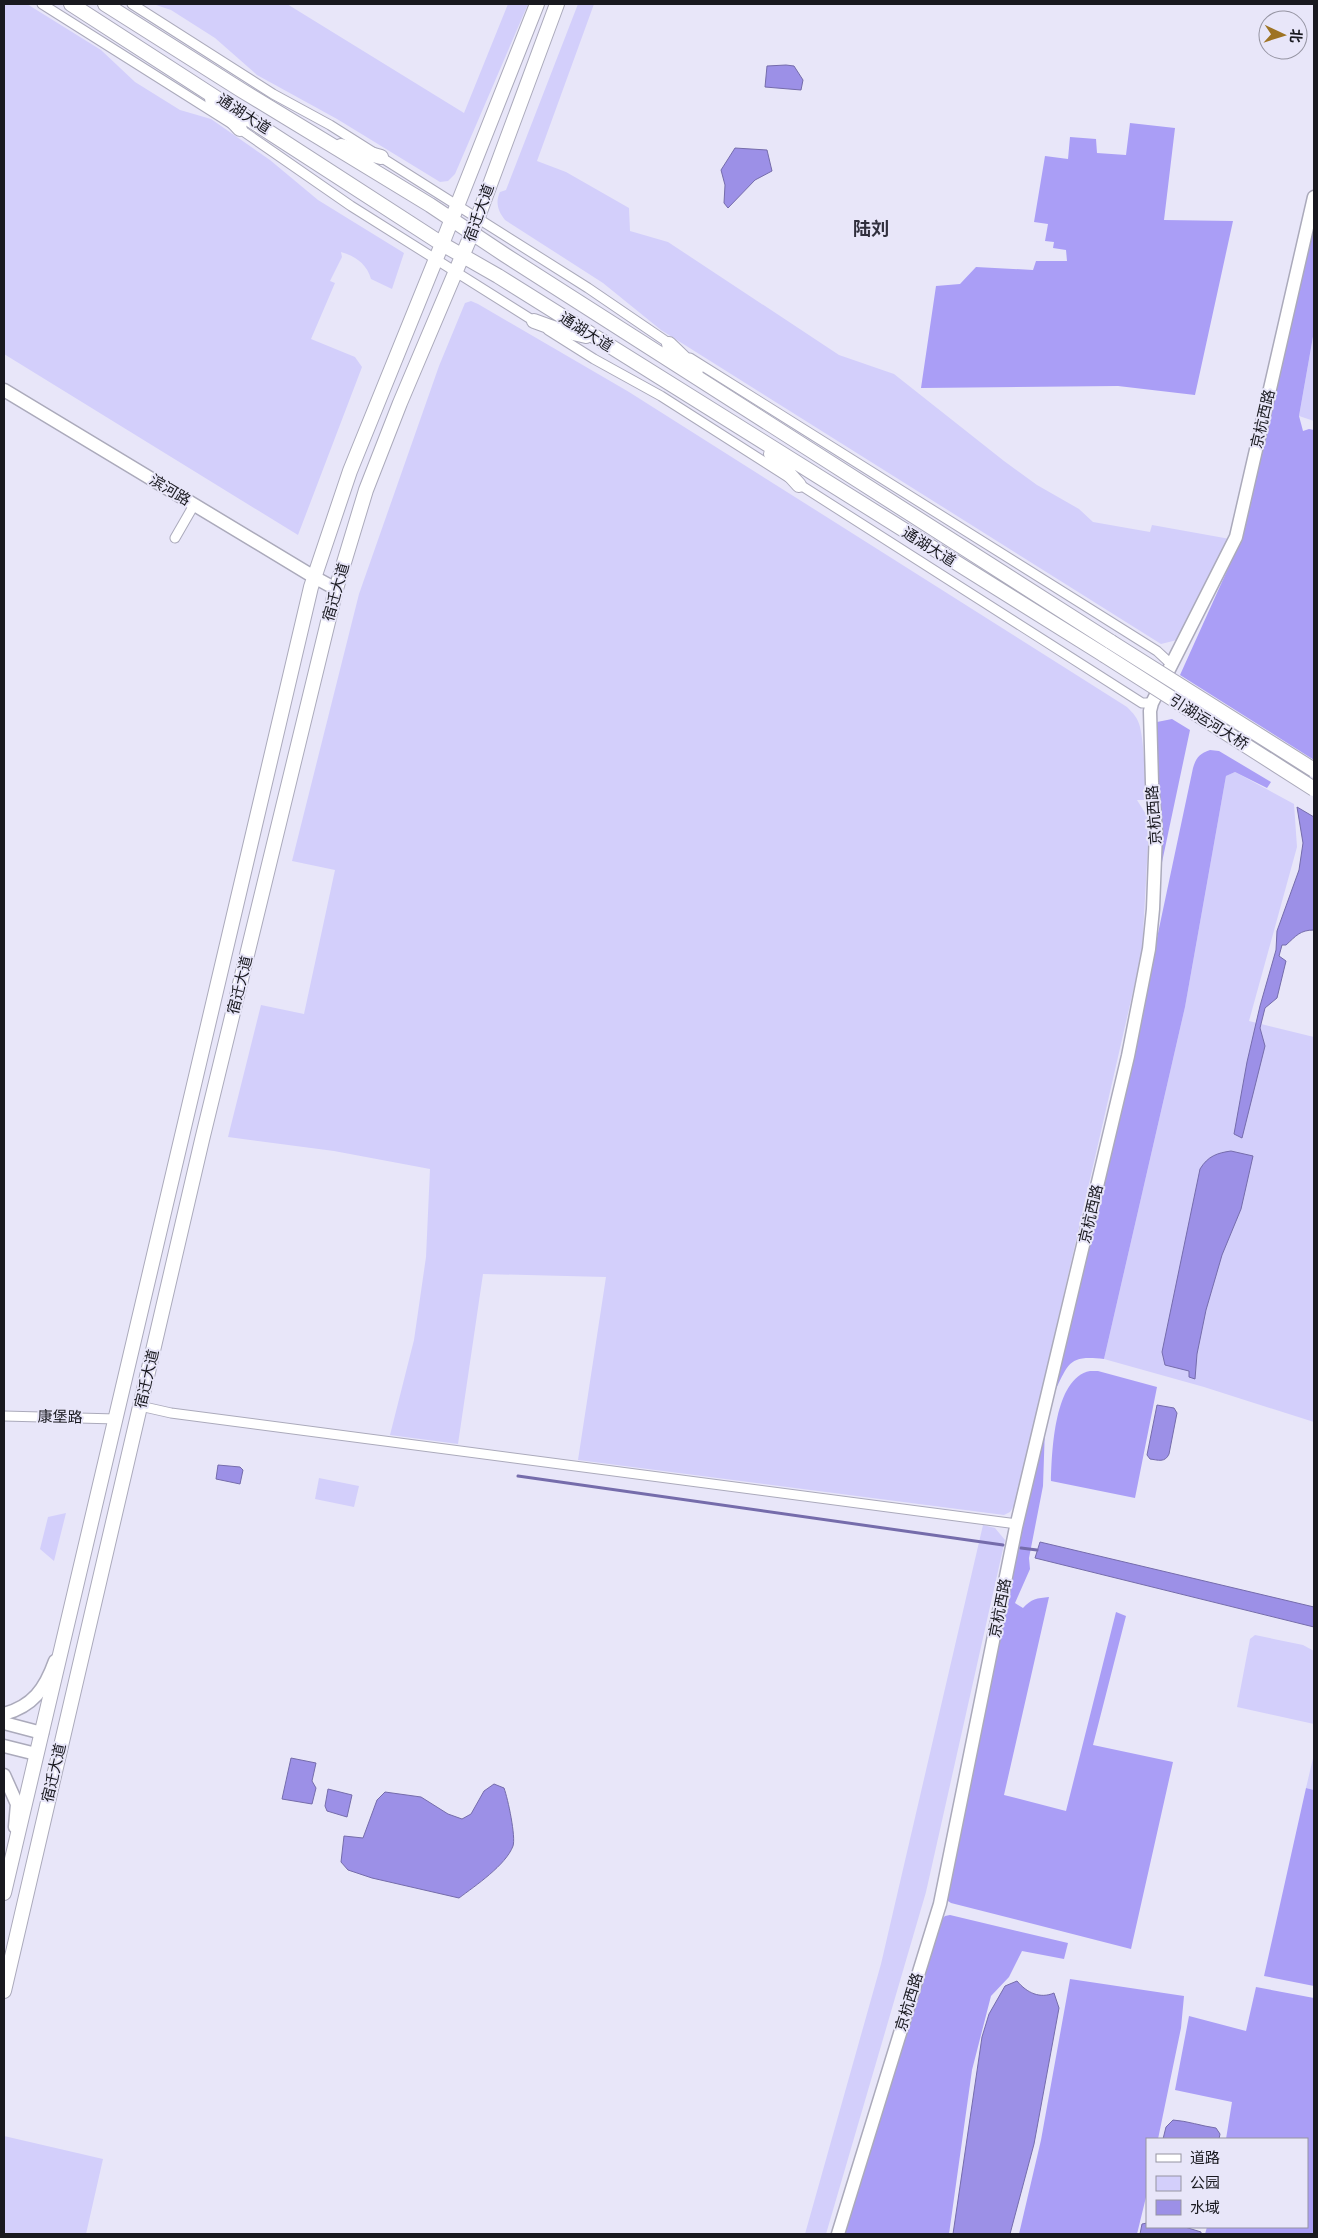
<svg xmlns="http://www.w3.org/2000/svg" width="1318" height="2238" font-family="Bitter,'Noto Sans SC',serif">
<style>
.green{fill:#d3cffb}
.forest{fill:#aa9ef6}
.water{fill:#9c90e7;stroke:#756cab}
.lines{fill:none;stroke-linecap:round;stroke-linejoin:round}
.stream{stroke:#756cab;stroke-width:3}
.minor-casing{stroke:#abaabb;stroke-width:11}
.secondary-casing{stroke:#abaabb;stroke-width:15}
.primary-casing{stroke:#abaabb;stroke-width:16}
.minor{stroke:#fff;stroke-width:9}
.secondary{stroke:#fff;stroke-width:12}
.primary{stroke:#fff;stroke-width:14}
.primary-bridge-casing{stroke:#abaabb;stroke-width:16;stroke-linecap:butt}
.primary-bridge{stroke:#fff;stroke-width:14}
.labels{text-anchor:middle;stroke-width:4;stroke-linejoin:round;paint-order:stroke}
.street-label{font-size:15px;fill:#19191f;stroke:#e8e6f9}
.quarter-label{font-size:18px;font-weight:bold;fill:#302f3d;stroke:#e8e6f9}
</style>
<rect width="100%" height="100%" fill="#e8e6f9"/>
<path class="green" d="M4,4H27L101,50L135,82L180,110L211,119L270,160L318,200L404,253L392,289L371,279C367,264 355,256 341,252L342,257L330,281L335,283L311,339L355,357L362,367L298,535L4,354Z
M153,4H287L464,113L508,4H528L455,174L448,181L440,182L337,119L257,75L215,38L171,10Z
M578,4H594L537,161L566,172L629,208L630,231L668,242L839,355L894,374L1004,461L1037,485L1079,509L1093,522L1150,532L1152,525L1230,539L1181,639L1161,644L661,330L603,283L505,220C498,211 495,202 500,192L506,190Z
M471,301L478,304L629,392L1127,707C1133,713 1138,718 1140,727C1144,744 1146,782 1144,800H1137L1147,816L1149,826L1142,952L1016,1503L1010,1512L1004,1515L578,1460L606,1277L483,1274L458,1444L390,1435L414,1340L426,1257L430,1169L334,1151L228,1137L261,1005L304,1014L335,870L292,861L359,594L439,366L465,303Z
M1314,331V421L1299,416Z
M1235,772L1294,804L1297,847L1249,1021L1314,1037V1422L1204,1387L1104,1359L1185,1007L1226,776Z
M319,1478L359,1486L354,1507L315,1499Z
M66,1513L54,1561L40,1549L48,1517Z
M983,1525L995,1528L1005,1540L926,1892L826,2234H805L881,1964Z
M1255,1635L1303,1645L1314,1651V1724L1237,1707L1250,1639Z
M1314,1754V1790L1306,1788Z
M4,2136L103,2159L86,2234H4Z"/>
<path class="forest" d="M1130,123L1175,128L1164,220L1233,221L1195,395L1118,386L921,388L936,286L960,284L976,267L1033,270L1036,261H1067L1066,250L1053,248L1054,242L1045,241L1048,224L1034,222L1045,156L1068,159L1070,137L1096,139L1097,153L1126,155Z
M1314,224V331L1299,416L1303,431L1309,429L1314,430V760L1180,675L1244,533Z
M1172,719L1190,730L1161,867L1157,722Z
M1210,750L1219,751L1271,782L1267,788L1235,772L1226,776L1185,1007L1104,1359C1068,1355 1069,1363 1054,1393L1143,1004L1193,768C1196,758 1199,754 1210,750Z
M1090,1371H1098L1157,1387L1135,1498L1051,1481C1052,1451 1054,1378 1090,1371Z
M1045,1427L1043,1486L1029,1558L1030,1569L1015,1603L1023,1608C1031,1599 1037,1598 1049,1597L1004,1795L1066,1811L1116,1612L1126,1616L1093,1745L1173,1762L1131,1949L951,1903L945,1899L1011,1576Z
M1306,1788L1314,1790V1986L1264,1976Z
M950,1915L1068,1943L1064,1959L1022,1951L1009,1977L991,1996L972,2070L949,2234H842L941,1920L945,1916Z
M1070,1979L1184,1996L1181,2028L1158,2139H1147V2193L1137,2234H1019L1041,2140Z
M1256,1987L1314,1998V2234H1205L1207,2227H1307V2139H1226L1232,2102L1175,2090L1189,2016L1246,2031Z"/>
<path class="water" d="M786,65L794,66L803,80L801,90L765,87L767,66Z
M735,148L767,150L772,171L755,180L728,208L724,203L725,185L721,170Z
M1297,807L1314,817V930C1300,930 1296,936 1286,945H1282L1279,956L1286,961L1277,998L1265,1008L1260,1028L1265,1046L1242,1138L1234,1134L1247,1062L1260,1006L1276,950L1277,931L1299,870L1303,843Z
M1231,1151L1253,1156L1241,1209L1222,1255L1206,1310L1197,1354L1195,1379L1189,1377V1371L1165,1365L1162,1352L1200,1169C1208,1156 1217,1153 1231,1151Z
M1157,1405L1174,1408L1177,1413L1169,1454C1165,1463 1158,1460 1150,1459L1147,1455Z
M218,1465L240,1467L243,1470L240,1484L216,1479Z
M1040,1542L1314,1607V1627L1035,1558Z
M291,1758L316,1763L312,1781L316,1788L312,1804L282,1799Z
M494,1784L504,1788C508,1799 516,1837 513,1846C506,1865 475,1886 459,1898L372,1878L348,1870L341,1862L344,1836L363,1838L377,1800L385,1792L421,1797L448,1814L462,1819L471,1814L484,1791Z
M328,1789L352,1795L347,1817L327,1811L325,1806Z
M1017,1981C1027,1993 1040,1999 1054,1993L1059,2008L1034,2144L1010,2234H953L982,2037L989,2014L1005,1986Z
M1173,2120C1188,2121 1201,2126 1216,2128L1220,2134L1219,2139H1163L1166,2127Z
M1147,2223V2227H1185L1201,2232V2234H1140L1142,2224Z"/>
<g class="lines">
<path class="stream" d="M518,1476L1003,1545
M1021,1548L1037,1550"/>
<defs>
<path id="minor" d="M42,4L240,129L351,206L537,323
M132,4L273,94L330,125L588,288L673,346
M548,330L594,359L661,396L1142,703H1152
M690,358L1157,651L1172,665
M175,538L194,505
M140,1406L171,1413L1017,1524
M4,1416L116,1419"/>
<path id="secondary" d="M4,390L314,577L336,589
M4,1714C33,1706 45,1689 55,1661
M4,1723L42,1733
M4,1746L36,1754
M4,1775L17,1804L15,1827
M838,2234L940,1904L1016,1527L1128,1056L1149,949L1153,909L1156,831L1152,783L1150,711L1152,703L1236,537L1314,197"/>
<path id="primary" d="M71,4L442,244L498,276L1104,655
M105,4L241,90L430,205L505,255L1111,642
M212,99L240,129
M341,146L381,157
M534,321L556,329L586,336
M669,344L696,370
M771,454L799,485
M4,1893L311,587L350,471L442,244L537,4
M4,1991L202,1140L336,589L366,490L400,403L472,233L557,4"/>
</defs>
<use href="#minor" class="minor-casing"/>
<use href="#secondary" class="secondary-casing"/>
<use href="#primary" class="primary-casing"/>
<use href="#minor" class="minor"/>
<use href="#secondary" class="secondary"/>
<use href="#primary" class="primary"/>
<defs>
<path id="primary-bridge" d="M1111,642L1314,770
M1104,655L1314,789"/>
</defs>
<use href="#primary-bridge" class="primary-bridge-casing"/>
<use href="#primary-bridge" class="primary-bridge"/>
</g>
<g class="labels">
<g class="street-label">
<text transform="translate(244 114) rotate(33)" y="5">通湖大道</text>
<text transform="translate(479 213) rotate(-70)" y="5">宿迁大道</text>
<text transform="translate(586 332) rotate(32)" y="5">通湖大道</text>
<text transform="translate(1263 419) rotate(-77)" y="5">京杭西路</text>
<text transform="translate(170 490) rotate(31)" y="5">滨河路</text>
<text transform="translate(929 547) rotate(32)" y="5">通湖大道</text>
<text transform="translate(336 592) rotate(-74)" y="5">宿迁大道</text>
<text transform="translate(1209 722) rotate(32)" y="5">引湖运河大桥</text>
<text transform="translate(1154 815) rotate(-94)" y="5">京杭西路</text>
<text transform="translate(240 985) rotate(-76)" y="5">宿迁大道</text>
<text transform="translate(1091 1214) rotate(-77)" y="5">京杭西路</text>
<text transform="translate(147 1379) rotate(-77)" y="5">宿迁大道</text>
<text transform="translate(60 1417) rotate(1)" y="5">康堡路</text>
<text transform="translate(1000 1608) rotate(-79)" y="5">京杭西路</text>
<text transform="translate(54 1773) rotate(-77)" y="5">宿迁大道</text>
<text transform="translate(909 2002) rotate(-73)" y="5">京杭西路</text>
</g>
<g class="quarter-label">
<text x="871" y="235">陆刘</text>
</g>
</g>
<rect width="1318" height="2238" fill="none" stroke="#19191f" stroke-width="10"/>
<rect x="1146" y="2138" width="162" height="90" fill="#e8e6f9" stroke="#9594a2"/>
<rect x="1156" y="2154" width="25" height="8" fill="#ffffff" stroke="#9594a2"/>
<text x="1190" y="2163" font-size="15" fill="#19191f">道路</text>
<rect x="1156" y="2176" width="25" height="15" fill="#d3cffb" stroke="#9594a2"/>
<text x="1190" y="2188" font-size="15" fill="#19191f">公园</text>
<rect x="1156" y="2200" width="25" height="15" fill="#9c90e7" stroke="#9594a2"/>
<text x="1190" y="2213" font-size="15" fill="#19191f">水域</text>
<g transform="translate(1283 35) rotate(94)"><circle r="24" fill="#e8e6f9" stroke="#9594a2"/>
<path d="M0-4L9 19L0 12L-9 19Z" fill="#9e7323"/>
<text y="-8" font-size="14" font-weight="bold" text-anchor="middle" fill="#19191f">北</text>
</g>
</svg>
